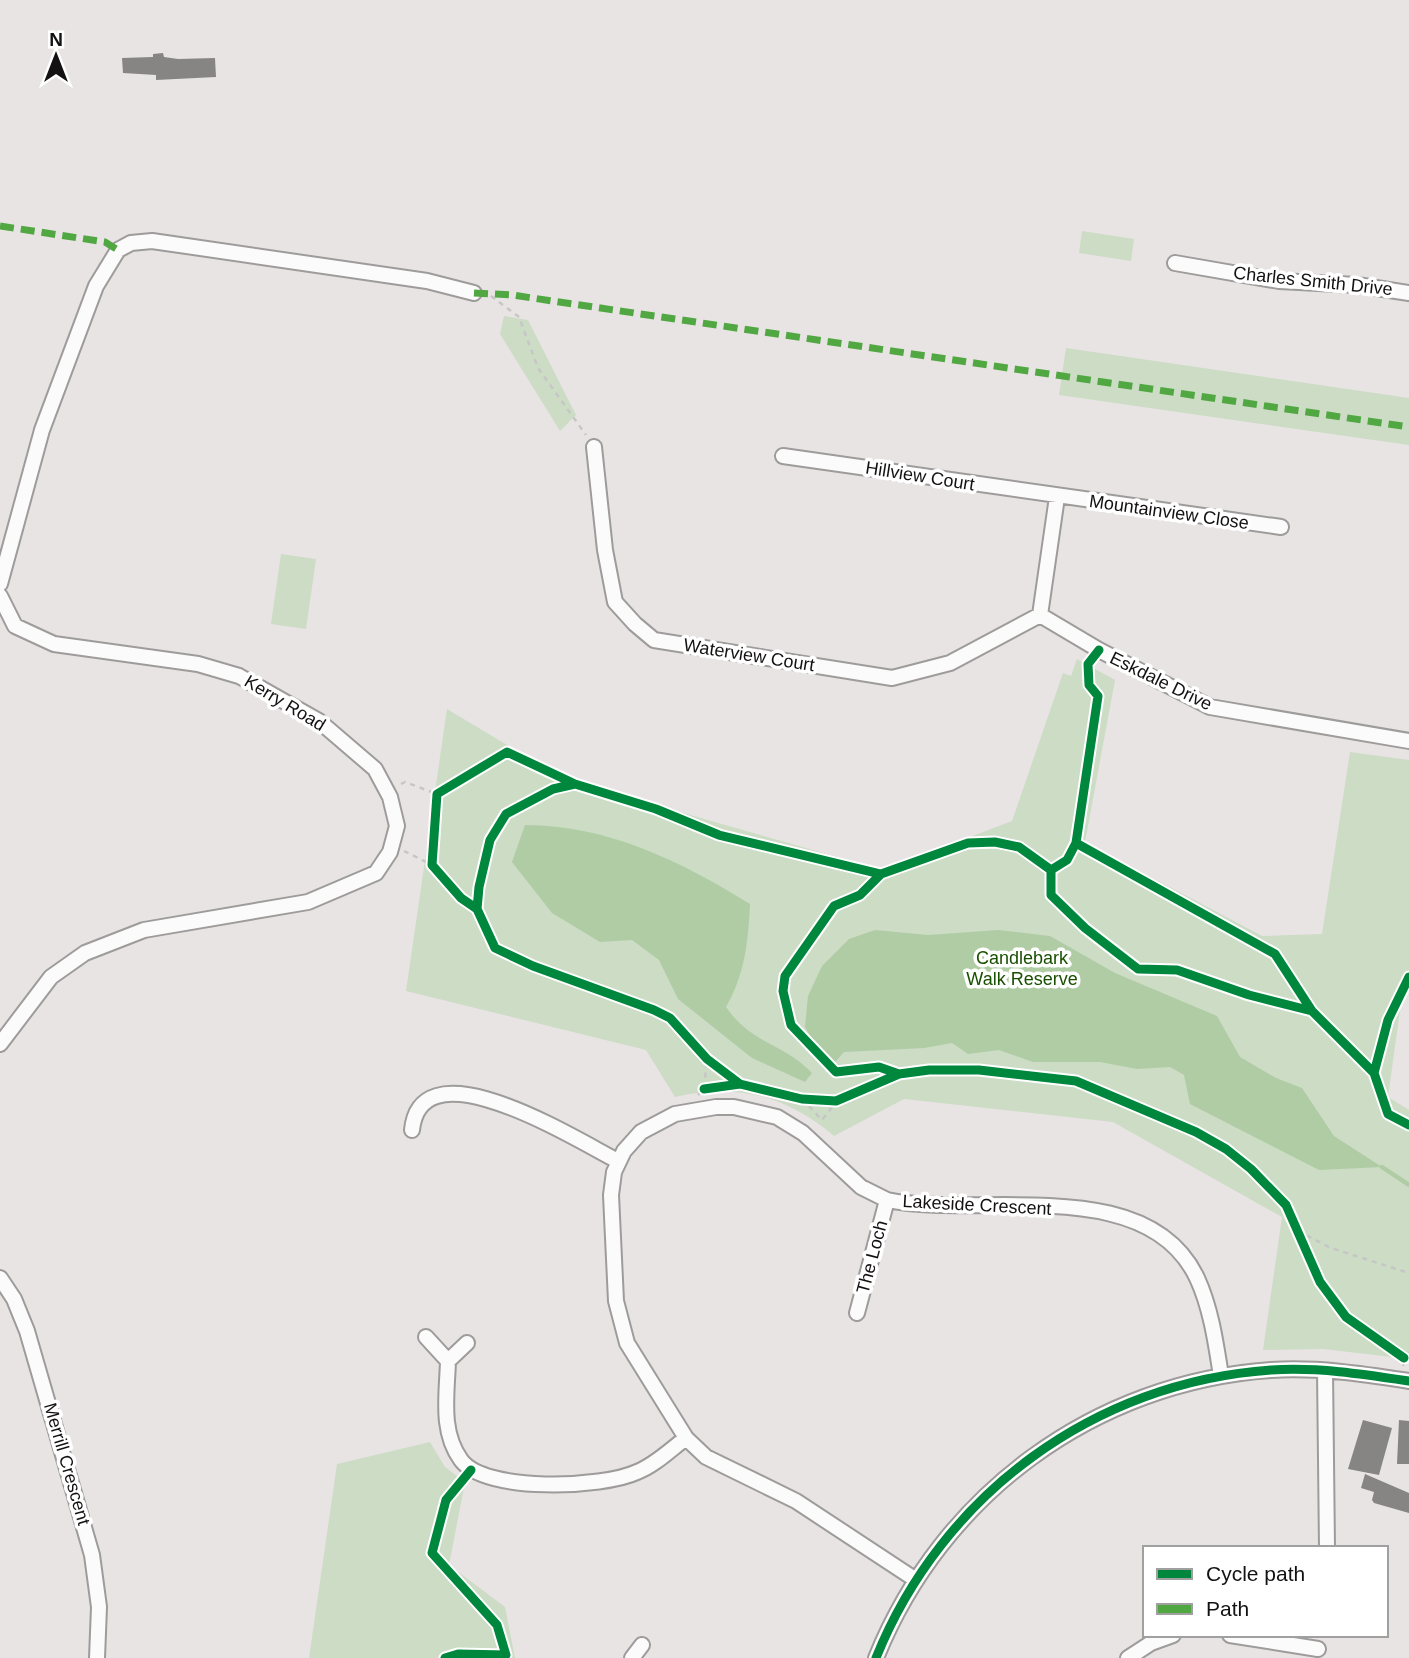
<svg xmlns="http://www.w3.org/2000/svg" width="1409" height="1658" font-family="Helvetica,sans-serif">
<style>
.green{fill:#ccdcc5}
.water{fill:#b0cca5}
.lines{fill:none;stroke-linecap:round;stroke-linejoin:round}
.stream{stroke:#b0cca5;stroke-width:4.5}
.building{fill:#878484}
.street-casing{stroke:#9e9b9b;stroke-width:18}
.path{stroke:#c7c6c6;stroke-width:2.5;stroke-dasharray:5 5;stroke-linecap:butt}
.street{stroke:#fcfbfb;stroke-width:14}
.quiet{stroke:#51a842;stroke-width:7;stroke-dasharray:14 7;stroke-linecap:butt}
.cycleway-casing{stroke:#fff;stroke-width:13}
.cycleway{stroke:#00873e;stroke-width:9}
.labels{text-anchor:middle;stroke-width:7;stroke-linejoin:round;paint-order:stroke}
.street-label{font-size:18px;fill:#131111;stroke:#fff}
.park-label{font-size:18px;fill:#194f00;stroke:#fff}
</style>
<rect width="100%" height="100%" fill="#e9e4e4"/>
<path class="green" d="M1082,231L1134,239L1131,261L1079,253Z
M504,316L528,320L576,415L560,431L500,334Z
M1066,348L1409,398V445L1059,395Z
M281,554L316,559L306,629L271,624Z
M1077,659L1115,680L1085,842L1262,936L1322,934L1350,752L1409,760V988L1402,996L1388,1097L1409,1110V1359L1323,1349L1263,1350L1282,1217L1113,1122L904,1099L834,1136C787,1096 735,1082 675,1097L646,1050L406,991L447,709L564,779L883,870L1012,821L1063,673L1071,676Z
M430,1442L445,1467L465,1482L449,1565L505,1607L515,1658H309L337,1464Z"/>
<path class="water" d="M525,825C608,825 682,862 750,904C748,942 745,974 726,1007C751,1044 785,1044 812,1073L805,1082L752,1058L678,999L659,960L632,940L600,942L552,913L512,862Z
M875,930L928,935L998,930L1050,936L1115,973L1217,1016L1240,1057L1276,1078L1302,1088L1334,1136L1382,1167L1319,1170L1190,1104L1184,1075L1170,1067L1137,1069L1100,1062H1033L999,1050L968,1054L952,1043L924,1048L844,1052L829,1069L805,1027L808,996L822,966L849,939Z"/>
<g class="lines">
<path class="stream" d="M1382,1167L1409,1185"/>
</g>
<path class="building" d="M163,53L164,57L178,59L215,58L216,77L156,80V75L123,73L122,58L153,57V54Z
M1363,1420L1392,1428L1379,1475L1348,1469Z
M1399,1420L1409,1421V1464H1397Z
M1365,1474L1409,1493V1513L1374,1503L1372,1500L1374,1492L1361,1488Z"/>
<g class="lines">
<defs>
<path id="street" d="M1175,263L1279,281L1357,285L1409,293
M594,447L605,550L615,602L635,624L654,640L892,678L950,663L1040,615
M783,456L1281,527
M1057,497L1040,615L1099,650L1210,707L1409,741
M0,584L42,430L96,286L118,250L131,243L152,241L427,281L474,293
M0,596L15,626L54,644L198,664L239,676L319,721L375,769L390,797L397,826L390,852L376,873L308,902L144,930L85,953L51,977L0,1044
M412,1130C421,1041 580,1142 618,1161
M0,1278L14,1299L27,1331L92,1555L99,1607L97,1658
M857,1313L887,1200
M426,1337L448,1361L467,1343
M448,1361C447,1395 440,1431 461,1460C485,1493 603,1488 637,1472C655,1465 670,1450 686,1438
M1325,1371L1327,1548
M916,1580L796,1501L706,1457L686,1438L627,1343L616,1301L611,1195L614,1172L624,1151L641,1132L675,1114L716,1107H734L777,1117L803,1133L861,1187L887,1200C980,1219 1147,1172 1197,1278C1211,1308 1216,1344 1221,1376
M1230,1635L1318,1649
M632,1658L642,1645
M876,1658C942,1494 1095,1382 1271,1370C1318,1367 1363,1374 1409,1381
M1128,1658L1151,1643L1173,1635"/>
</defs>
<use href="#street" class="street-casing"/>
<path class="path" d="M491,296L519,317L538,368L586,435
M401,784L405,782L437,794
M1076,843L1098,696L1089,685L1090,663
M404,851L432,865
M1052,869L1067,860L1076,843L1275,954L1312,1011
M476,909L461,898L432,865L437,794L507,752L575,784
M1374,1073L1388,1020L1409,977
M899,1074L879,1067L836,1072L791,1025L783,991L785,976L834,906L860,895L881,874L968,843L995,842L1019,847L1051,870V895L1085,928L1138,969L1177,970L1249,995L1312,1011L1374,1073L1388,1114L1409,1125
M740,1084L707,1059L670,1018L654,1010L533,966L495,948L477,909L479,887L490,840L506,814L553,789L575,784L656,809L719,835L881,874
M704,1089L740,1084L802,1099L836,1101L899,1074L929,1070H979L1076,1081L1196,1132L1226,1149L1251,1169L1286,1205L1320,1282L1346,1317L1371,1337L1409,1359
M698,1095L704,1089L707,1059
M802,1099L822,1120L836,1102
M1298,1231L1331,1248L1409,1273
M1403,1366L1409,1348
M445,1658L458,1654L506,1655L497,1625L432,1553L446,1500L462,1480"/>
<use href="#street" class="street"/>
<path class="quiet" d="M0,226L105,242L118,250
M474,293L512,295L1409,427"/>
<defs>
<path id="cycleway" d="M1076,843L1098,696L1089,685L1088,664L1099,650
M1051,870L1067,860L1076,843L1275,954L1312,1011
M477,909L461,898L432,865L437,794L507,752L575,784
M1374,1073L1388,1020L1409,977
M899,1074L879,1067L836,1072L791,1025L783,991L785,976L834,906L860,895L881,874L968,843L995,842L1019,847L1051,870V895L1085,928L1138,969L1177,970L1249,995L1312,1011L1374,1073L1388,1114L1409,1125
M740,1084L707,1059L670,1018L654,1010L533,966L495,948L477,909L479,887L490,840L506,814L553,789L575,784L656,809L719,835L881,874
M704,1089L740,1084L802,1099L836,1101L899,1074L929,1070H979L1076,1081L1196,1132L1226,1149L1251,1169L1286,1205L1320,1282L1346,1317L1404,1358
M445,1658L458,1654L506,1655L497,1625L432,1553L446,1500L471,1470
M876,1658C942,1494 1095,1382 1271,1370C1318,1367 1363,1374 1409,1381"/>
</defs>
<use href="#cycleway" class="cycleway-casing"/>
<use href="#cycleway" class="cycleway"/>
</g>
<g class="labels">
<g class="street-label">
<text transform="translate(1313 281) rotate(6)" y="6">Charles Smith Drive</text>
<text transform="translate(920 476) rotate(9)" y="6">Hillview Court</text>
<text transform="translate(1169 512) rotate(8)" y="6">Mountainview Close</text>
<text transform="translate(749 655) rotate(9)" y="6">Waterview Court</text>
<text transform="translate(1161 681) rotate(26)" y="6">Eskdale Drive</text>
<text transform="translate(285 703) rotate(31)" y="6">Kerry Road</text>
<text transform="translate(977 1205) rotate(3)" y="6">Lakeside Crescent</text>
<text transform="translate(872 1257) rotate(-75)" y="6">The Loch</text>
<text transform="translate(67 1464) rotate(74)" y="6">Merrill Crescent</text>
</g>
<g class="park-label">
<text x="1022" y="964">Candlebark<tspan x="1022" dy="21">Walk Reserve</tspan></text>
</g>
</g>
<rect x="1143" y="1546" width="245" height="91" fill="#ffffff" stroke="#a1a0a0" stroke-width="2"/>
<rect x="1157" y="1569" width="35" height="10" fill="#00873e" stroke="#a1a0a0" stroke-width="2"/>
<text x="1206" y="1581" font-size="21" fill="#131111">Cycle path</text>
<rect x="1157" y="1604" width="35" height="10" fill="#51a842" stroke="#a1a0a0" stroke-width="2"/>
<text x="1206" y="1616" font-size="21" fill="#131111">Path</text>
<g transform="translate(56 56)" stroke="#ffffff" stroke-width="5" paint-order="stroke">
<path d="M0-5L12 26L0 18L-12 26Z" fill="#131111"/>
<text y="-10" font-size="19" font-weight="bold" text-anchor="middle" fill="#131111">N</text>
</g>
</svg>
